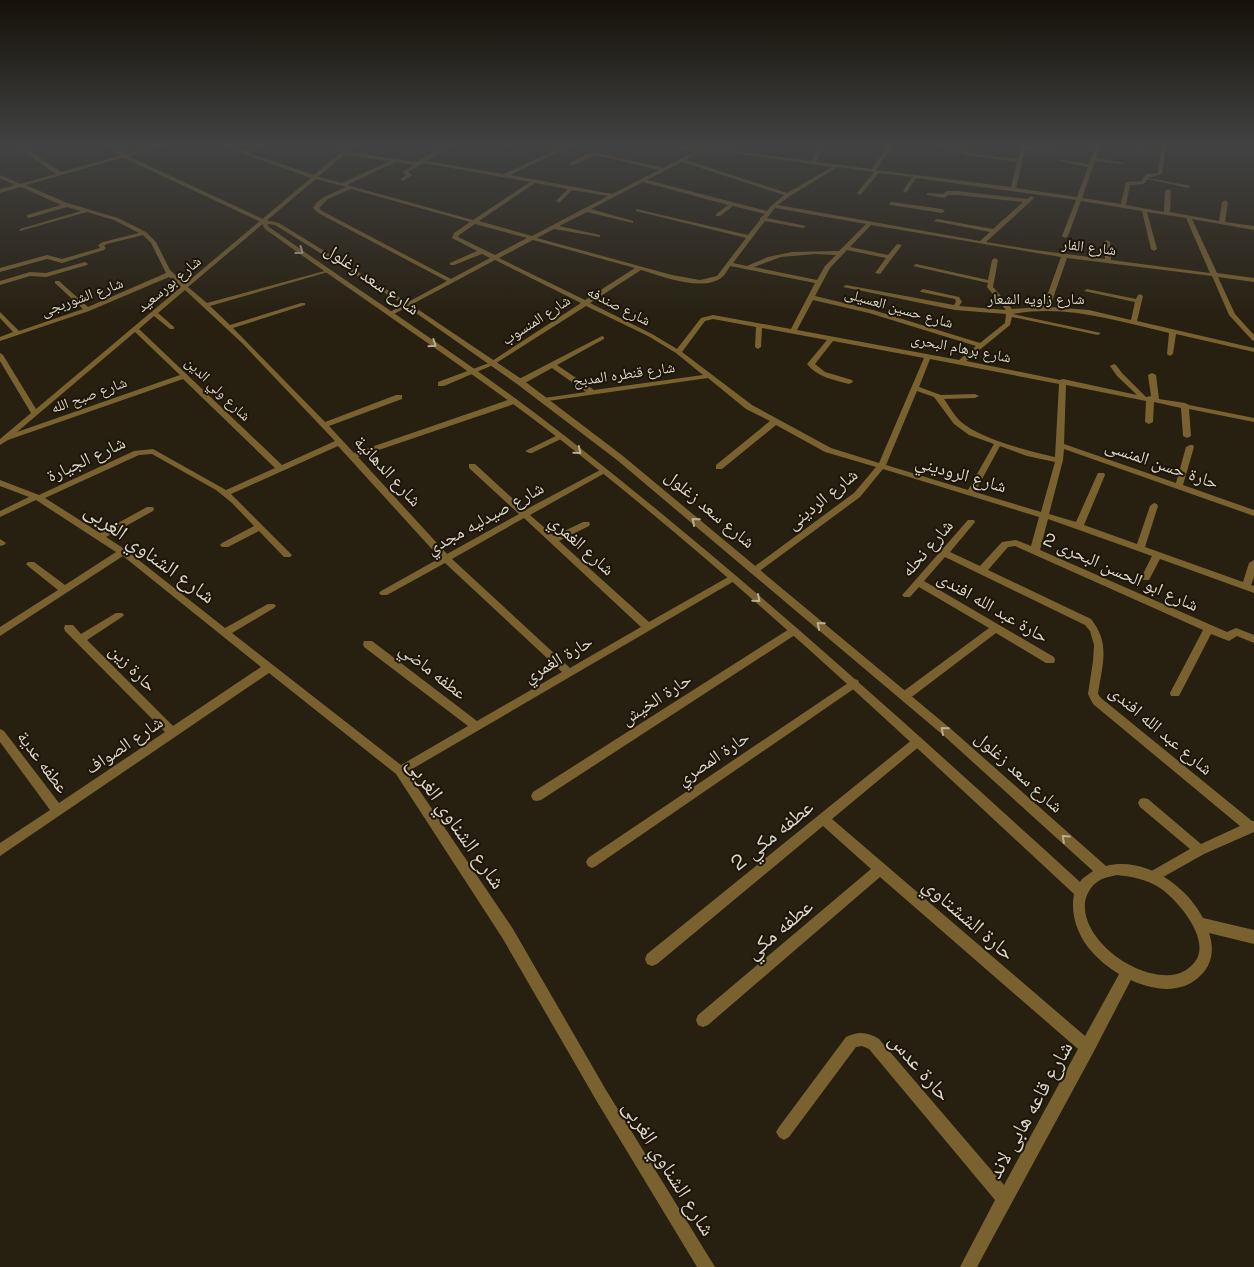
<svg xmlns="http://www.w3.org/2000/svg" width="1254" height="1267" font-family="'Space Grotesk','Noto Naskh Arabic',sans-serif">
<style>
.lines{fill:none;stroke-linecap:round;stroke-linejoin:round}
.minor{fill:#7a6230;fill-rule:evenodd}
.tertiary{fill:#7a6230;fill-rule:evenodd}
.oneway{stroke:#baad96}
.labels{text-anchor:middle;stroke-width:4;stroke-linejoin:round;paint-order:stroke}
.far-street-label{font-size:15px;fill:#dcd6cd;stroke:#1d1507}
.street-label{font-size:18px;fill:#dcd6cd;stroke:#1d1507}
.near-street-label{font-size:21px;fill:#dcd6cd;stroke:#1d1507}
</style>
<rect width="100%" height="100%" fill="#271f10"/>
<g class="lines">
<path class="minor" d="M13,144H19L61,172L162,144H171L26,185L67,203L118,218L146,232L156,242L170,270L185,284L311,178L216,144H224L243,151L258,144H265L248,153L314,175L347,147L337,144H356L347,152L417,162L447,144H453L426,161L504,174L568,144H575L510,175L612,194L659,170L597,155C587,157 580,164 570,165V163L587,154L597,153L663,168L694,152L683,150L677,144C680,144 698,150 701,151L686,160L787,193L832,167L706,149L708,148L812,161L820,144H825L816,162L872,169L889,144H894L876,170L1011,187L1017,162L967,155L954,150L940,148C950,144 960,151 970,153C986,156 1002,157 1018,159L1022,144H1026V146L1054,151L1052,152L1025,149L1016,188L1077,197L1088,167L1059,161L1061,160L1089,164L1097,144H1101L1096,158L1124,163L1122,164L1095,161L1082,198L1121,204L1126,182L1141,181L1146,174L1158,173L1162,144H1166L1162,174L1148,178L1191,186L1188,188L1148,179L1144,184L1130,185L1126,205L1164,212L1165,191L1168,189L1171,191L1170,212L1219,221L1222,202L1225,200L1228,202L1225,222L1254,226V230L1192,219L1217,273L1254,278V282L1218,277L1235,314L1254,335V341L1252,340L1229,315L1212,276L1067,258L1050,307L1089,310L1131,320L1135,302L1084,291L1087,289L1136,299L1138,295L1140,294L1143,296L1137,321L1254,348V352L1176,334L1173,354L1170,356L1167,354L1169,333C1118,321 1065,304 1013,314L1101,333L1098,335L1012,317L1010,325L966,361L1060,380L1063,379L1137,395L1117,376L1110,366L1114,364L1116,365L1122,373L1146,397L1151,396L1148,375L1152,373L1156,375L1159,399L1185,403L1189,405L1254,418V422L1189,409L1191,436L1187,438L1183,436L1181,408L1154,402L1153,422L1149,424L1145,422L1146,401L1066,385L1064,444L1176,483L1186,447L1190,445H1193L1194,447L1183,485L1254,510V516L1064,449L1063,460L1049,514L1076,522L1097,475L1098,473H1104L1105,475L1084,525L1137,544L1150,506L1154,503L1157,504L1158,506L1145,547L1243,582L1249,563L1254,560V577L1251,585L1254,586V593L1160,559L1149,580H1143L1141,578L1152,556L1048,519L1040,550L1227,632L1236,628L1254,635V643L1237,636L1229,641L1211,634L1179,696H1171L1170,693L1203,630L1015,546L1008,547L988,570L1091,619C1111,644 1102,665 1098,694L1101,698L1252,821H1254V832L1204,854L1156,881L1152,883L1148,881L1146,877L1148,873L1190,849L1140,807L1138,803L1140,799L1144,798L1148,799L1201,844L1240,826L1093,704L1088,694L1093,661L1094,645L1090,631L1085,625L945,557L924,581L1054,657L1055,660L1054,663H1046L996,633L909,699H901L900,696L901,693L989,628L919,587L910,597H904L902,595L904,593L968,520H974L975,522L950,552L980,566L1002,542L1016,540L1031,546L1039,517L883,469L860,497L757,573H751L749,571L751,569L854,493L876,467L825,452L776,425L722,469H716V465L770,421L746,409L708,378L541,402V398H544L586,392L552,368L523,384H517V380L602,336L604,337V339L557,365L594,390L703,375L676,353L648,336L586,306L493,365L444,386H438V382L489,363L581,303L495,260L392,315H388V313L447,281L318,213L313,208L316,203L324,197L346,187L316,179L188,287L207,303L328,270V272L210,306L230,325L301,303H305V305L233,328L325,422L396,395H402V399L329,426L354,453L511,399H517V403L358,457L447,554L519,514L469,468V464H475L525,510L602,469H605V473L530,515L554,536L583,522H589L590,524L589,526L559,541L649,622L730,576H736L738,578L736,580L407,772L513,929L606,1090L715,1267H697L596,1100L503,939L396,774L269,673L0,856V843L50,810L0,742V729L4,731L59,803L165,732L65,631L64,628L65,625H73L81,634L116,613H122L124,615L122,617L87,640L173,726L261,667L123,556L0,636V627L58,590L28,566L26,564L28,562H34L65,585L116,552L36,500L0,517V511L29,497L0,486V480L39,495L134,451L153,449L226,490L275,468L183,379L8,440L0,445V439L31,413L0,361V353L3,355L36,409L181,287L169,277L89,311L0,341V337L13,332L0,318V312L19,331L83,309L55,283V281H59L88,307L166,273L151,243L143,235L107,244L104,246L106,248L104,250L62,263L47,259L0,272V268L47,255L62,259L100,248L98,245L103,242L139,233L114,220L87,212L20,231V229L81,211L67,207L29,218L27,217V215L61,205L21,187L0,193V189L15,185L0,178V175L20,184L56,174ZM344,155L390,161L342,183L318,177ZM396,162L414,165L403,172L406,175L400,179L403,181L412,175L408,172L423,163L530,182L473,220L347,185ZM682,162L784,195L772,205L767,211L647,180ZM838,167L874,172L857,193L860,195L879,173L912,177L903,191L906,193L916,178L1076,200L1062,236L1065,238L1068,236L1081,201L1142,211L1151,249L1154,251L1157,249L1147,212L1186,218L1210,273L1111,260L1110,242L1107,240L1104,242L1105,259L1035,250L986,242L1030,202L1034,198L1031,196L1027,199L957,191H947L943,194L927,193V195L944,198L948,195H957L1023,202L993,229L937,219L934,221L990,232L980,241L778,205L790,196ZM643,182L728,205L716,214V216H720L733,206L765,214L760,218V220L748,235L636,209V211L746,238L717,276L700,280L672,275L537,238L554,229L600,237V235L559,226L587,212L633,223V221L591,209ZM535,183L568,189L556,201L559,203L572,190L608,196L532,236L479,221ZM351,189L470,222L454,233L452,238L477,251L450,263V265H454L482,254L490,258L451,279L322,211L319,208L328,199ZM775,208L866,224L839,251L792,252L768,257L747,266L733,263L765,221L803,228L806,226L767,218ZM475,224L527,238L495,255L458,237L459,235ZM871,225L1061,257L1043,307L1012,309L993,287L998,260L995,258L992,260L988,280L916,264L913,266L988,283L987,287L1006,310L959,306L962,302L959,297L923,289L920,291L921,292L955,299L956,302L954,305L846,285L843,287L955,310L1006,314L1005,323L980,343L873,310L815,296L830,268L847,250L886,258L875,273L880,274L902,245L897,244L888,255L850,247ZM533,240L635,268L585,300L499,258ZM815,254L836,255L825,266L817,280L754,267L781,257ZM730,266L815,283L791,329L713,315L701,318L677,349L652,334L590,303L641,270C662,276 701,292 721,278C724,276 728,270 730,266ZM185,290L242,343L335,441L282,465L139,329L154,316L170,329H174V327L158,313ZM813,300L869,313L976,346L959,360L797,330ZM713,319L756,327L755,347L758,349L761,347L762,328L827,340L807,364C817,377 834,380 849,384L853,382L852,380L825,372L815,364L833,341L924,358L879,463L831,448L752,405L682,352L705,321ZM135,332L180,375L17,432ZM930,359L1059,384L1055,457C1029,451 980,439 960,421C954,415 949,406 944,399L975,398L979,396L975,394L941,395L919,387ZM917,391L934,397L954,424L969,435L994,444L968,490L886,465ZM338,446L440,558L381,591L379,593L381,595H387L445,563L562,672L477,721L372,641H364L363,644L364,647L468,726L401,765L232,633L274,608L276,606L274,604H268L225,628L126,550L106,537L153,511L154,509L153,507H147L100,533L45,498L139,455L152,454L216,490L232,503L254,526L222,543L220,545L222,547H228L259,531L284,557H290L292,555L231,494ZM1000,446L1027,456L1055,462L1041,512L975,492ZM524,518L641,627L570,668L452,559Z
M466,144H486V145L484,146Z
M1057,144H1062L1059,146Z
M1138,144H1142L1141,151L1137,150Z
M892,202L942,209L945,211L942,213L890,205V203Z
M85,262L88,264L87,265L46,277L30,276L0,285V281L30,272L46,273Z
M558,435H564L565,437L532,453H529L525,451Z
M0,539L6,543L4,545L0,546Z
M794,626L799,630L798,633L541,800L537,801L533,800L531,796L533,792Z
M854,679L858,680L859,683L858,686L596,866L592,868L588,866L586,862L588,858Z
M917,737L921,739L923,742L921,745L832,819L1085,1036L1123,967L1128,965L1133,967L1135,972L1093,1053L977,1267H960L995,1200L869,1049L862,1046L856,1047L789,1137L784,1140L779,1137L776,1132L779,1127L846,1037C859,1031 867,1032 879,1039L1004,1185L1078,1049L880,877L708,1025L703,1027L698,1025L696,1020L698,1015L871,869L823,826L657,964L652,966L647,964L645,959L647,954L913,739Z"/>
<path class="tertiary" d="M106,144H112L128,156L265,220L279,223L410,304L523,380L623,456L951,729L1106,866C1144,856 1186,885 1203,918L1254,930V944L1209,933C1214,948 1213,963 1201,975C1172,1006 1116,979 1093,953C1078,937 1070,915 1074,894C905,737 738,578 557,437C462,364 362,299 265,229L261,222L124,158ZM267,224L275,225L406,306L517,384L617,460L943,735L1093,871L1082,879L1080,882C912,729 744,576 565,436C470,362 368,297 269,227ZM1117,875C1132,877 1147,879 1160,888C1179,901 1214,943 1193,964C1188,969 1184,972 1177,974C1141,983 1081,942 1085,902C1087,892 1092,884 1102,879C1107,877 1112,876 1117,875Z"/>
</g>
<defs><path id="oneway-chevron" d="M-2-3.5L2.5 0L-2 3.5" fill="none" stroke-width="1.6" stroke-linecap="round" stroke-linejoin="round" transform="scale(1.25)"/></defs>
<g class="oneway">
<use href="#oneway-chevron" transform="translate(300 251) rotate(36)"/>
<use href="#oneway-chevron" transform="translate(433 344) rotate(34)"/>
<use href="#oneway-chevron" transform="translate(578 451) rotate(39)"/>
<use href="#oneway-chevron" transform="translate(695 521) rotate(-140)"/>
<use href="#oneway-chevron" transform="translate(757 599) rotate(41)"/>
<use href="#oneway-chevron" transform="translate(820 625) rotate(-140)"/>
<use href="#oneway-chevron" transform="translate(944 730) rotate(-139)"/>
<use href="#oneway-chevron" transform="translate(1065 838) rotate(-138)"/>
</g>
<linearGradient id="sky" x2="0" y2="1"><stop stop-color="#151109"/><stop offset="0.45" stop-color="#414242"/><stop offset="1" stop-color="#414242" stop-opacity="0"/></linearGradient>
<rect width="1254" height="322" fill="url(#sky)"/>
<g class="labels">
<g class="far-street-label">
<text transform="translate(1089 247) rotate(7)" y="5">شارع الفار</text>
<text transform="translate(169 284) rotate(-40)" y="5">شارع بورسعيد</text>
<text transform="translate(82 297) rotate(-20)" y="5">شارع الشوربجى</text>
<text x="1036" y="304">شارع زاويه الشعار</text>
<text transform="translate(619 306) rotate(27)" y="5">شارع صندفه</text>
<text transform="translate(899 308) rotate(16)" y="5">شارع حسين العسيلى</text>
<text transform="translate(536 320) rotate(-33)" y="5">شارع المنسوب</text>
<text transform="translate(961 348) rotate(11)" y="5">شارع برهام البحرى</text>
<text transform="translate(624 374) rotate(-8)" y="5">شارع قنطره المدبح</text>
<text transform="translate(218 389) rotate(44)" y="5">شارع ولي الدين</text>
<text transform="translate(89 395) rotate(-20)" y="5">شارع صبح الله</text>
</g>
<g class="street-label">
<text transform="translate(372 279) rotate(35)" y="6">شارع سعد زغلول</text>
<text transform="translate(86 459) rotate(-25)" y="6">شارع الجيارة</text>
<text transform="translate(1162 464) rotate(19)" y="6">حارة حسن المنسى</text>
<text transform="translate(388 471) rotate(47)" y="6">شارع الدهانية</text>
<text transform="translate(961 474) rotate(16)" y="6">شارع الروديني</text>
<text transform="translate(822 499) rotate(-39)" y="6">شارع الردينى</text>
<text transform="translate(710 509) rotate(40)" y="6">شارع سعد زغلول</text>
<text transform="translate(485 518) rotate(-29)" y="6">شارع صيدليه مجدي</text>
<text transform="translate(582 545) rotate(42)" y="6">شارع الغمري</text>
<text transform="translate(927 548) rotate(-49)" y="6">شارع نحله</text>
<text transform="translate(1121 572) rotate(24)" y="6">شارع ابو الحسن البحرى 2</text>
<text transform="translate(993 607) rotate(30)" y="6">حارة عبد الله افندى</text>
<text transform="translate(558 659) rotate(-30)" y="6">حارة الغمري</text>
<text transform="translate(133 668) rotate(45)" y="6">حارة زين</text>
<text transform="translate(433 671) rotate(38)" y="6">عطفه ماضي</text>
<text transform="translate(656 699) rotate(-33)" y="6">حارة الخيش</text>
<text transform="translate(1161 730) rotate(40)" y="6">شارع عبد الله افندى</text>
<text transform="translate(124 745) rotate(-34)" y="6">شارع الصواف</text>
<text transform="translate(713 758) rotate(-34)" y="6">حارة المصري</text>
<text transform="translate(43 762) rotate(53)" y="6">عطفه عدية</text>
<text transform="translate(1019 772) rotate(42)" y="6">شارع سعد زغلول</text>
</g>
<g class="near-street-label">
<text transform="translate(150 553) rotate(36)" y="7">شارع الشناوي الغربى</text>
<text transform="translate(456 823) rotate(55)" y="7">شارع الشناوي الغربى</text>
<text transform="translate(772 835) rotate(-39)" y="7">عطفه مكي 2</text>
<text transform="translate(969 919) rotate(41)" y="7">حارة الششتاوي</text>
<text transform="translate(779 929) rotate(-40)" y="7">عطفه مكي</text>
<text transform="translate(920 1067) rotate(49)" y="7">حارة عدس</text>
<text transform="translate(1030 1110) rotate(-61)" y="7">شارع قاعه هابى لاند</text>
<text transform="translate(669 1168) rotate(58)" y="7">شارع الشناوي الغربى</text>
</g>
</g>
</svg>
